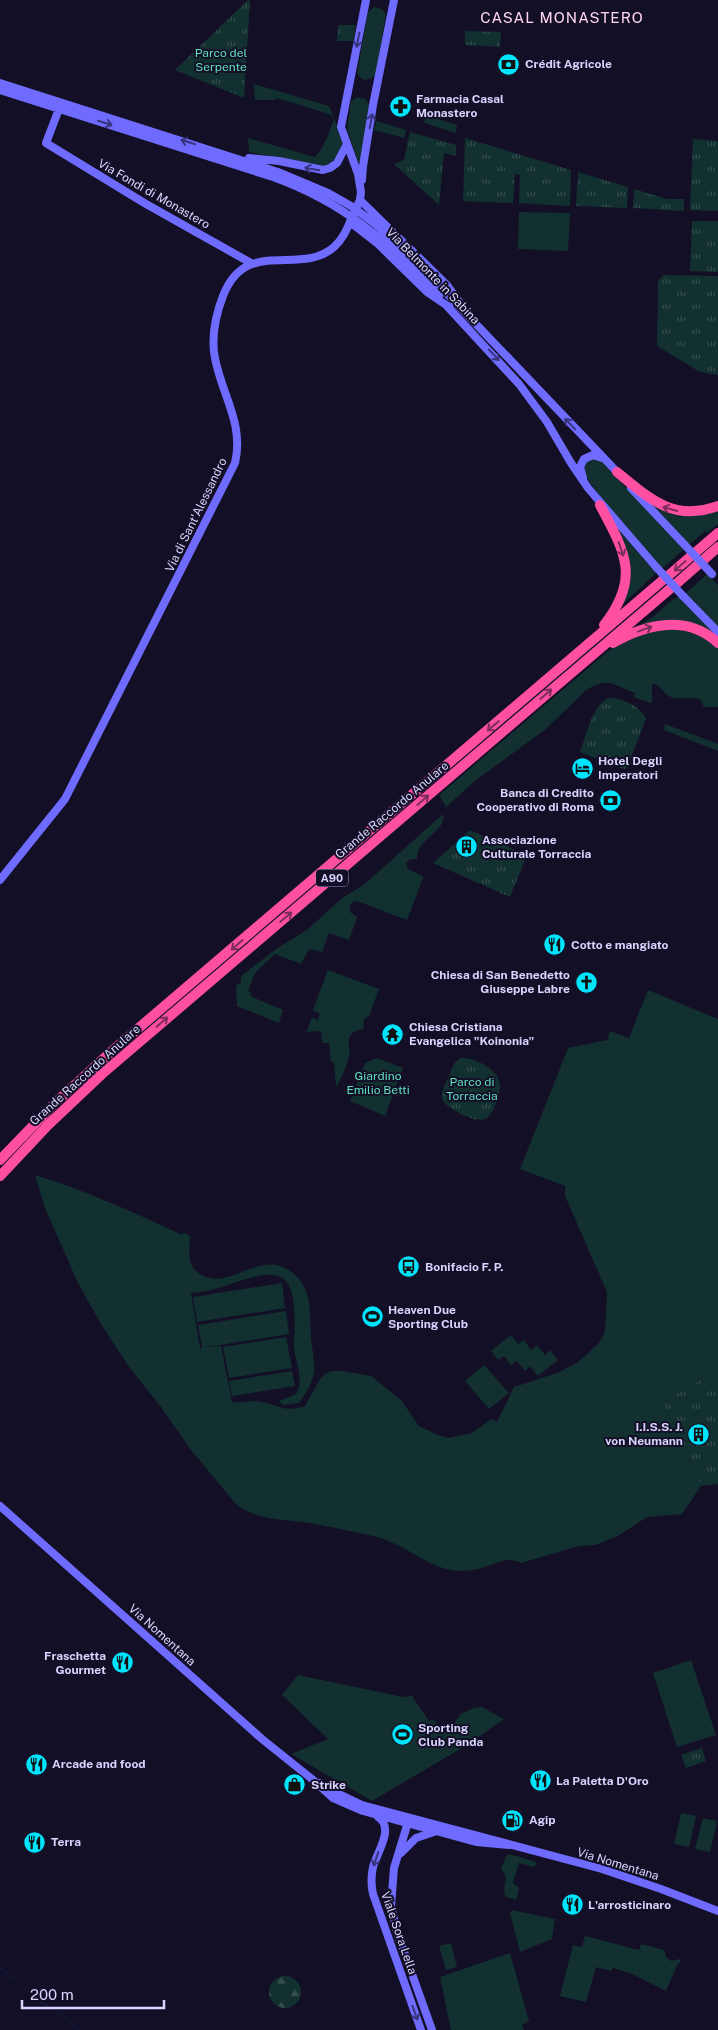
<svg xmlns="http://www.w3.org/2000/svg" width="718" height="2030" font-family="'Public Sans',sans-serif">
<style>
.green{fill:#12302f}
.forest{fill:url(#forest-firs)}
.park{fill:url(#park-tufts)}
.lines{fill:none;stroke-linecap:round;stroke-linejoin:round}
.stream{stroke:#0c2248;stroke-width:1}
.secondary{stroke:#6f6bff;stroke-width:8}
.highway{stroke:#ff4fa3;stroke-width:10}
.secondary-bridge{stroke:#6f6bff;stroke-width:8}
.oneway{stroke:#38347d}
.oneway2{stroke:#7d2c5e}
.labels{text-anchor:middle;stroke-width:4;stroke-linejoin:round;paint-order:stroke}
.shield{fill:#130f26;stroke:#9e99be;stroke-width:1}
.shield-label{font-size:11px;font-weight:bold;fill:#d9d4ff}
.park-label{font-size:12px;fill:#5fe0c0;stroke:#130f26}
.poi-label{font-size:12px;font-weight:bold;fill:#d9d4ff;stroke:#130f26;text-anchor:start}
.street-label{font-size:12px;fill:#d9d4ff;stroke:#130f26}
.quarter-label{font-size:15px;letter-spacing:1px;fill:#ffd6f0;stroke:#130f26}
</style>
<defs>
<pattern id="forest-firs" width="22" height="20" patternUnits="userSpaceOnUse" patternTransform="scale(1.25)"><rect width="22" height="20" fill="#12302f"/><path d="M5 1l3.5 6h-7zM16 11l3.5 6h-7z" fill="#344d4e"/></pattern>
<pattern id="park-tufts" width="24" height="20" patternUnits="userSpaceOnUse" patternTransform="scale(1.25)"><rect width="24" height="20" fill="#12302f"/><path d="M3 7l-1-3M5 7V3M7 7l1-3M15 17l-1-3M17 17v-4M19 17l1-3" fill="none" stroke="#344d4e"/></pattern>
</defs>
<rect width="100%" height="100%" fill="#130f26"/>
<path class="green" d="M374,7L382,9L386,14L376,75C368,81 362,82 357,73L368,12Z
M254,84L329,106L344,142L335,159L324,167L249,152L248,138L315,157C326,145 329,133 334,118L331,115L301,105L302,100L300,105L276,98L275,100H255V104Z
M357,97L366,99L370,107L360,162H358L347,129L351,101Z
M426,115L457,125L456,133L424,123Z
M376,121L406,130L404,138L374,130Z
M519,212L570,213L568,251L518,249Z
M591,457L599,459L684,549L662,569L614,515L583,473L582,468Z
M646,499L661,509L718,508V524L707,533L705,531L689,545Z
M612,522L656,573L620,607L626,587Z
M707,574L718,585V629L685,594Z
M679,597L715,635L708,631L634,628L653,617L672,600Z
M669,627L698,634L718,647V707H704L700,699C690,697 681,700 671,697C664,694 662,687 655,684L652,685V702L650,703L634,697L635,693L611,683H602L593,686L585,691L546,729L476,780L446,807L439,795L607,652L624,640Z
M665,724L718,744V751L664,730Z
M443,814C448,831 416,838 417,859H410L406,863L408,869L422,876L423,878L407,920L357,901L353,902L350,906V912L357,917L349,940L329,933L322,952L309,949L301,964L275,954L255,973L248,991L251,992L250,996L283,1010L279,1023L237,1006L236,986L241,982V976L276,949L307,930L341,899L366,883Z
M328,970L379,989L369,1016C361,1020 365,1022 363,1029C341,1033 352,1046 349,1057C346,1067 341,1080 336,1087L334,1062H331L329,1043H322L321,1031L306,1032L312,1018L318,1020L320,1014L313,1010Z
M648,990L718,1019V1369L663,1402L701,1486L682,1514L647,1517L618,1536L595,1545L579,1546L521,1563C507,1556 498,1563 485,1567C477,1570 466,1571 458,1571C431,1570 405,1544 377,1537C355,1532 332,1527 309,1523C284,1519 257,1521 236,1504L191,1450L161,1407L129,1367L101,1324L78,1283L45,1208L35,1175C85,1190 133,1212 180,1234L185,1233L190,1236C190,1250 185,1265 200,1274C226,1291 253,1257 280,1266C313,1278 310,1310 311,1338C312,1349 315,1361 314,1372C312,1383 306,1394 299,1403L283,1405L279,1401L296,1394C306,1378 293,1360 294,1342C295,1327 297,1290 284,1279C269,1267 234,1284 218,1288C209,1291 200,1292 191,1293L200,1348L221,1346L232,1402C240,1403 247,1401 255,1401C276,1402 281,1414 305,1406L320,1379L325,1374L332,1371H343L371,1376L401,1400L419,1426L438,1435L448,1438L472,1433L491,1419L497,1422L514,1387L557,1373L577,1363L598,1344L605,1332L607,1292L565,1196V1186L520,1169L568,1048L607,1040L610,1031L629,1038Z
M377,1058L403,1068L385,1116L350,1101L365,1063Z
M282,1283L285,1308L197,1322L193,1297Z
M286,1311L289,1334L202,1348L198,1325Z
M511,1335L518,1344L524,1340L531,1350L537,1345L545,1355L550,1350L558,1360L538,1376L530,1366L525,1371L517,1361L511,1365L504,1356L498,1360L491,1351Z
M286,1337L292,1368L229,1378L223,1347Z
M484,1365L509,1393L489,1409L465,1381Z
M292,1371L295,1386L232,1396L229,1381Z
M691,1660L716,1735L677,1747L653,1673Z
M298,1675L403,1697L412,1696L429,1721L434,1720L440,1731L454,1723L461,1714L473,1708L482,1707L504,1719L467,1745L372,1801L291,1754L328,1739L282,1695Z
M681,1813L696,1816L689,1847L674,1844Z
M703,1818L717,1821L710,1852L695,1849Z
M509,1854L536,1862L535,1867L519,1863L513,1883L519,1888L516,1900L506,1897C500,1886 512,1878 501,1870L506,1856Z
M512,1910L555,1919L552,1939L520,1952L510,1913Z
M585,1936L639,1950L641,1944L664,1950L666,1957L671,1961L680,1959L681,1961L677,1965L666,1991L632,1974L613,1968L611,1971L596,1967L586,2002L560,1996L573,1945L582,1947Z
M451,1943L457,1967L446,1970L439,1946Z
M510,1953L529,2021L522,2025L524,2030H451L440,1977Z"/>
<path class="forest" d="M269 1992a16 16 0 1 1 32 0a16 16 0 1 1-32 0Z"/>
<path class="park" d="M248,0H250L244,98L175,70Z
M338,25H356L353,41H337Z
M465,31L501,32L500,47L465,45Z
M410,132L456,145V156L444,153L439,205L394,164L404,160Z
M465,138L571,170L570,206L519,203L520,175L515,174L513,203L463,201Z
M693,139L718,141V211L690,210Z
M578,172L628,187L627,208L576,206Z
M634,189L667,199H684V211L633,208Z
M692,221H718V272L690,271Z
M664,275L718,276V375L700,372L657,346L658,281Z
M609,698C622,698 641,706 646,719L627,768L624,769L580,752C586,736 593,703 609,698Z
M470,830L527,855L510,897L433,863Z
M461,1058C473,1057 496,1068 499,1081C501,1085 500,1091 498,1096C496,1103 493,1115 485,1119C476,1123 445,1109 442,1098C441,1091 446,1083 449,1076C452,1069 453,1062 461,1058Z
M718,1369V1484L701,1486L663,1402Z
M702,1748L706,1761L686,1768L681,1755Z"/>
<g class="lines">
<path class="stream" d="M0,1968L16,1980L37,2000L54,2009L78,2030"/>
<path class="secondary" d="M366,0L341,127L358,174L361,192L360,200L447,285L462,306
M0,83L278,172L328,193L351,206L374,223L411,256L620,475
M0,90L273,177C345,203 387,241 439,296
M59,109L46,143L146,204L251,263
M249,158L279,161L323,170L330,168L337,163L347,144
M362,180L363,166L373,105L394,0
M446,305L519,384L547,422L571,463L588,488L657,568
M583,478L580,467L584,459L593,455L602,458
M631,488L681,541
M683,596L718,632
M0,880L65,799L235,463C245,422 219,391 214,352C212,333 216,314 223,296C246,236 300,277 334,247C342,240 346,231 350,222L377,243L427,292L449,307
M0,1506L262,1739L312,1779L333,1798L363,1811L476,1842L509,1845
M320,1783L337,1793L362,1805L602,1869L661,1889L718,1911
M378,1817C395,1828 377,1852 373,1867C371,1876 371,1885 373,1894L421,2030
M409,1819L394,1868L391,1906L397,1932L432,2030
M401,1853L416,1838L434,1832"/>
<path class="highway" d="M617,472C650,499 673,522 718,506
M600,505C625,552 641,578 604,625
M668,576L718,533
M676,584L718,547
M613,643C646,624 687,614 718,643
M0,1160L55,1103L113,1050L663,580
M0,1176L48,1125L102,1074L671,588"/>
<path class="secondary-bridge" d="M350,222L360,200
M681,541L712,574
M657,568L683,596"/>
</g>
<defs><path id="oneway-shaft" d="M-6 0H5M1.5-3L5.5 0L1.5 3" fill="none" stroke-width="1.6" stroke-linecap="round" stroke-linejoin="round" transform="scale(1.25)"/></defs>
<g class="oneway">
<use href="#oneway-shaft" transform="translate(358 40) rotate(101)"/>
<use href="#oneway-shaft" transform="translate(371 121) rotate(-80)"/>
<use href="#oneway-shaft" transform="translate(105 123) rotate(17)"/>
<use href="#oneway-shaft" transform="translate(188 142) rotate(-162)"/>
<use href="#oneway-shaft" transform="translate(312 169) rotate(-170)"/>
<use href="#oneway-shaft" transform="translate(494 355) rotate(47)"/>
<use href="#oneway-shaft" transform="translate(570 424) rotate(-134)"/>
<use href="#oneway-shaft" transform="translate(376 1859) rotate(109)"/>
<use href="#oneway-shaft" transform="translate(415 2013) rotate(70)"/>
</g>
<g class="oneway2">
<use href="#oneway-shaft" transform="translate(670 509) rotate(-164)"/>
<use href="#oneway-shaft" transform="translate(621 549) rotate(71)"/>
<use href="#oneway-shaft" transform="translate(680 566) rotate(139)"/>
<use href="#oneway-shaft" transform="translate(645 629) rotate(-20)"/>
<use href="#oneway-shaft" transform="translate(546 694) rotate(-41)"/>
<use href="#oneway-shaft" transform="translate(493 726) rotate(140)"/>
<use href="#oneway-shaft" transform="translate(423 800) rotate(-41)"/>
<use href="#oneway-shaft" transform="translate(286 917) rotate(-40)"/>
<use href="#oneway-shaft" transform="translate(237 945) rotate(139)"/>
<use href="#oneway-shaft" transform="translate(162 1022) rotate(-41)"/>
</g>
<defs>
<symbol id="bank-disc" viewBox="-11 -11 22 22"><circle r="9.5" fill="#00e5ff" stroke="#130f26"/><path d="M-6-4H6V4H-6ZM0-2.3a2.3 2.3 0 1 0 0 4.6a2.3 2.3 0 1 0 0-4.6Z" fill="#111"/></symbol>
<symbol id="pharmacy-disc" viewBox="-11 -11 22 22"><circle r="9.5" fill="#00e5ff" stroke="#130f26"/><path d="M-2-6h4v4h4v4h-4v4h-4v-4h-4v-4h4Z" fill="#111"/></symbol>
<symbol id="hotel-disc" viewBox="-11 -11 22 22"><circle r="9.5" fill="#00e5ff" stroke="#130f26"/><path d="M-6-4.5h1.5V1H6V5H4.5V3h-9V5H-6ZM-4 0a1.8 1.8 0 1 1 3.6 0ZM.5 0V-2.5h3Q6-2.5 6 0Z" fill="#111"/></symbol>
<symbol id="building-disc" viewBox="-11 -11 22 22"><circle r="9.5" fill="#00e5ff" stroke="#130f26"/><path d="M-4-6H4V6H1V3H-1V6H-4ZM-2.5-4.3h1.7v1.8h-1.7ZM.8-4.3h1.7v1.8H.8ZM-2.5-1h1.7V.8h-1.7ZM.8-1h1.7V.8H.8Z" fill="#111"/></symbol>
<symbol id="restaurant-disc" viewBox="-11 -11 22 22"><circle r="9.5" fill="#00e5ff" stroke="#130f26"/><path d="M-5-6h1v4h1v-4h1v4h1v-4h1v5L-1.5 .5V6h-2V.5L-5-1ZM5-6V6H3V1.5H1.5Q1.5-4 5-6Z" fill="#111"/></symbol>
<symbol id="church-disc" viewBox="-11 -11 22 22"><circle r="9.5" fill="#00e5ff" stroke="#130f26"/><path d="M-1.2-6h2.4v3.5h3.3v2.4h-3.3V6h-2.4V-.1h-3.3v-2.4h3.3Z" fill="#111"/></symbol>
<symbol id="temple-disc" viewBox="-11 -11 22 22"><circle r="9.5" fill="#00e5ff" stroke="#130f26"/><path d="M0-6L5-2H3V0L6.5 2.5H4V6H1.5V3h-3V6H-4V2.5H-6.5L-3 0V-2H-5Z" fill="#111"/></symbol>
<symbol id="bus-disc" viewBox="-11 -11 22 22"><circle r="9.5" fill="#00e5ff" stroke="#130f26"/><path d="M-5-6H5V4H4V6H2V4H-2V6H-4V4H-5ZM-3.5-4V0h7V-4ZM-3.5 1.2v1.5H-2V1.2ZM2 1.2v1.5H3.5V1.2Z" fill="#111"/></symbol>
<symbol id="stadium-disc" viewBox="-11 -11 22 22"><circle r="9.5" fill="#00e5ff" stroke="#130f26"/><path d="M0-5a6.5 5 0 1 0 0 10a6.5 5 0 1 0 0-10ZM-3.5-1.8h7v3.6h-7Z" fill="#111"/></symbol>
<symbol id="shop-disc" viewBox="-11 -11 22 22"><circle r="9.5" fill="#00e5ff" stroke="#130f26"/><path d="M-5-2.5h2.3a2.7 3.5 0 0 1 5.4 0H5L5.5 6h-11ZM-1.5-2.5h3a1.5 2.3 0 0 0-3 0Z" fill="#111"/></symbol>
<symbol id="fuel-disc" viewBox="-11 -11 22 22"><circle r="9.5" fill="#00e5ff" stroke="#130f26"/><path d="M-5.5-6h7V0h2V4h1.3V-2.5L3-4.5l.8-.8L6-3V5H2.5V1h-1V6h-7ZM-4.2-4.7v3.2H.2V-4.7Z" fill="#111"/></symbol>
</defs>
<g fill-rule="evenodd">
<use href="#bank-disc" x="496" y="52" width="25" height="25"/>
<use href="#pharmacy-disc" x="388" y="94" width="25" height="25"/>
<use href="#hotel-disc" x="570" y="756" width="25" height="25"/>
<use href="#bank-disc" x="598" y="788" width="25" height="25"/>
<use href="#building-disc" x="454" y="834" width="25" height="25"/>
<use href="#restaurant-disc" x="542" y="932" width="25" height="25"/>
<use href="#church-disc" x="574" y="970" width="25" height="25"/>
<use href="#temple-disc" x="380" y="1022" width="25" height="25"/>
<use href="#bus-disc" x="396" y="1254" width="25" height="25"/>
<use href="#stadium-disc" x="360" y="1304" width="25" height="25"/>
<use href="#building-disc" x="686" y="1422" width="25" height="25"/>
<use href="#restaurant-disc" x="110" y="1650" width="25" height="25"/>
<use href="#stadium-disc" x="390" y="1722" width="25" height="25"/>
<use href="#restaurant-disc" x="24" y="1752" width="25" height="25"/>
<use href="#restaurant-disc" x="528" y="1768" width="25" height="25"/>
<use href="#shop-disc" x="282" y="1772" width="25" height="25"/>
<use href="#fuel-disc" x="500" y="1808" width="25" height="25"/>
<use href="#restaurant-disc" x="22" y="1830" width="25" height="25"/>
<use href="#restaurant-disc" x="560" y="1892" width="25" height="25"/>
</g>
<g class="labels">
<rect class="shield" x="316" y="869.5" width="32" height="17" rx="4"/>
<g class="shield-label">
<text x="332" y="882">A90</text>
</g>
<g class="park-label">
<text x="221" y="57">Parco del<tspan x="221" dy="14">Serpente</tspan></text>
<text x="378" y="1080">Giardino<tspan x="378" dy="14">Emilio Betti</tspan></text>
<text x="472" y="1086">Parco di<tspan x="472" dy="14">Torraccia</tspan></text>
</g>
<g class="poi-label">
<text x="525" y="68">Crédit Agricole</text>
<text x="416" y="103">Farmacia Casal<tspan x="416" dy="14">Monastero</tspan></text>
<text x="598" y="765">Hotel Degli<tspan x="598" dy="14">Imperatori</tspan></text>
<text x="594" y="797" text-anchor="end">Banca di Credito<tspan x="594" dy="14">Cooperativo di Roma</tspan></text>
<text x="482" y="844">Associazione<tspan x="482" dy="14">Culturale Torraccia</tspan></text>
<text x="571" y="949">Cotto e mangiato</text>
<text x="570" y="979" text-anchor="end">Chiesa di San Benedetto<tspan x="570" dy="14">Giuseppe Labre</tspan></text>
<text x="409" y="1031">Chiesa Cristiana<tspan x="409" dy="14">Evangelica "Koinonia"</tspan></text>
<text x="425" y="1271">Bonifacio F. P.</text>
<text x="388" y="1314">Heaven Due<tspan x="388" dy="14">Sporting Club</tspan></text>
<text x="683" y="1431" text-anchor="end">I.I.S.S. J.<tspan x="683" dy="14">von Neumann</tspan></text>
<text x="106" y="1660" text-anchor="end">Fraschetta<tspan x="106" dy="14">Gourmet</tspan></text>
<text x="418" y="1732">Sporting<tspan x="418" dy="14">Club Panda</tspan></text>
<text x="52" y="1768">Arcade and food</text>
<text x="556" y="1785">La Paletta D'Oro</text>
<text x="311" y="1789">Strike</text>
<text x="529" y="1824">Agip</text>
<text x="51" y="1846">Terra</text>
<text x="588" y="1909">L'arrosticinaro</text>
</g>
<g class="street-label">
<text transform="translate(154 194) rotate(30)" y="4">Via Fondi di Monastero</text>
<text transform="translate(433 276) rotate(46)" y="4">Via Belmonte in Sabina</text>
<text transform="translate(196 515) rotate(-64)" y="4">Via di Sant'Alessandro</text>
<text transform="translate(392 810) rotate(-40)" y="4">Grande Raccordo Anulare</text>
<text transform="translate(85 1075) rotate(-42)" y="4">Grande Raccordo Anulare</text>
<text transform="translate(162 1635) rotate(42)" y="4">Via Nomentana</text>
<text transform="translate(618 1864) rotate(17)" y="4">Via Nomentana</text>
<text transform="translate(399 1933) rotate(71)" y="4">Viale Sora Lella</text>
</g>
<g class="quarter-label">
<text x="562" y="23">CASAL MONASTERO</text>
</g>
</g>
<path d="M22 2000v8h142v-8" fill="none" stroke="#d9d4ff" stroke-width="2.5"/>
<text x="30" y="2000" font-size="15" fill="#d9d4ff" stroke="#130f26" stroke-width="4" paint-order="stroke">200 m</text>
</svg>
